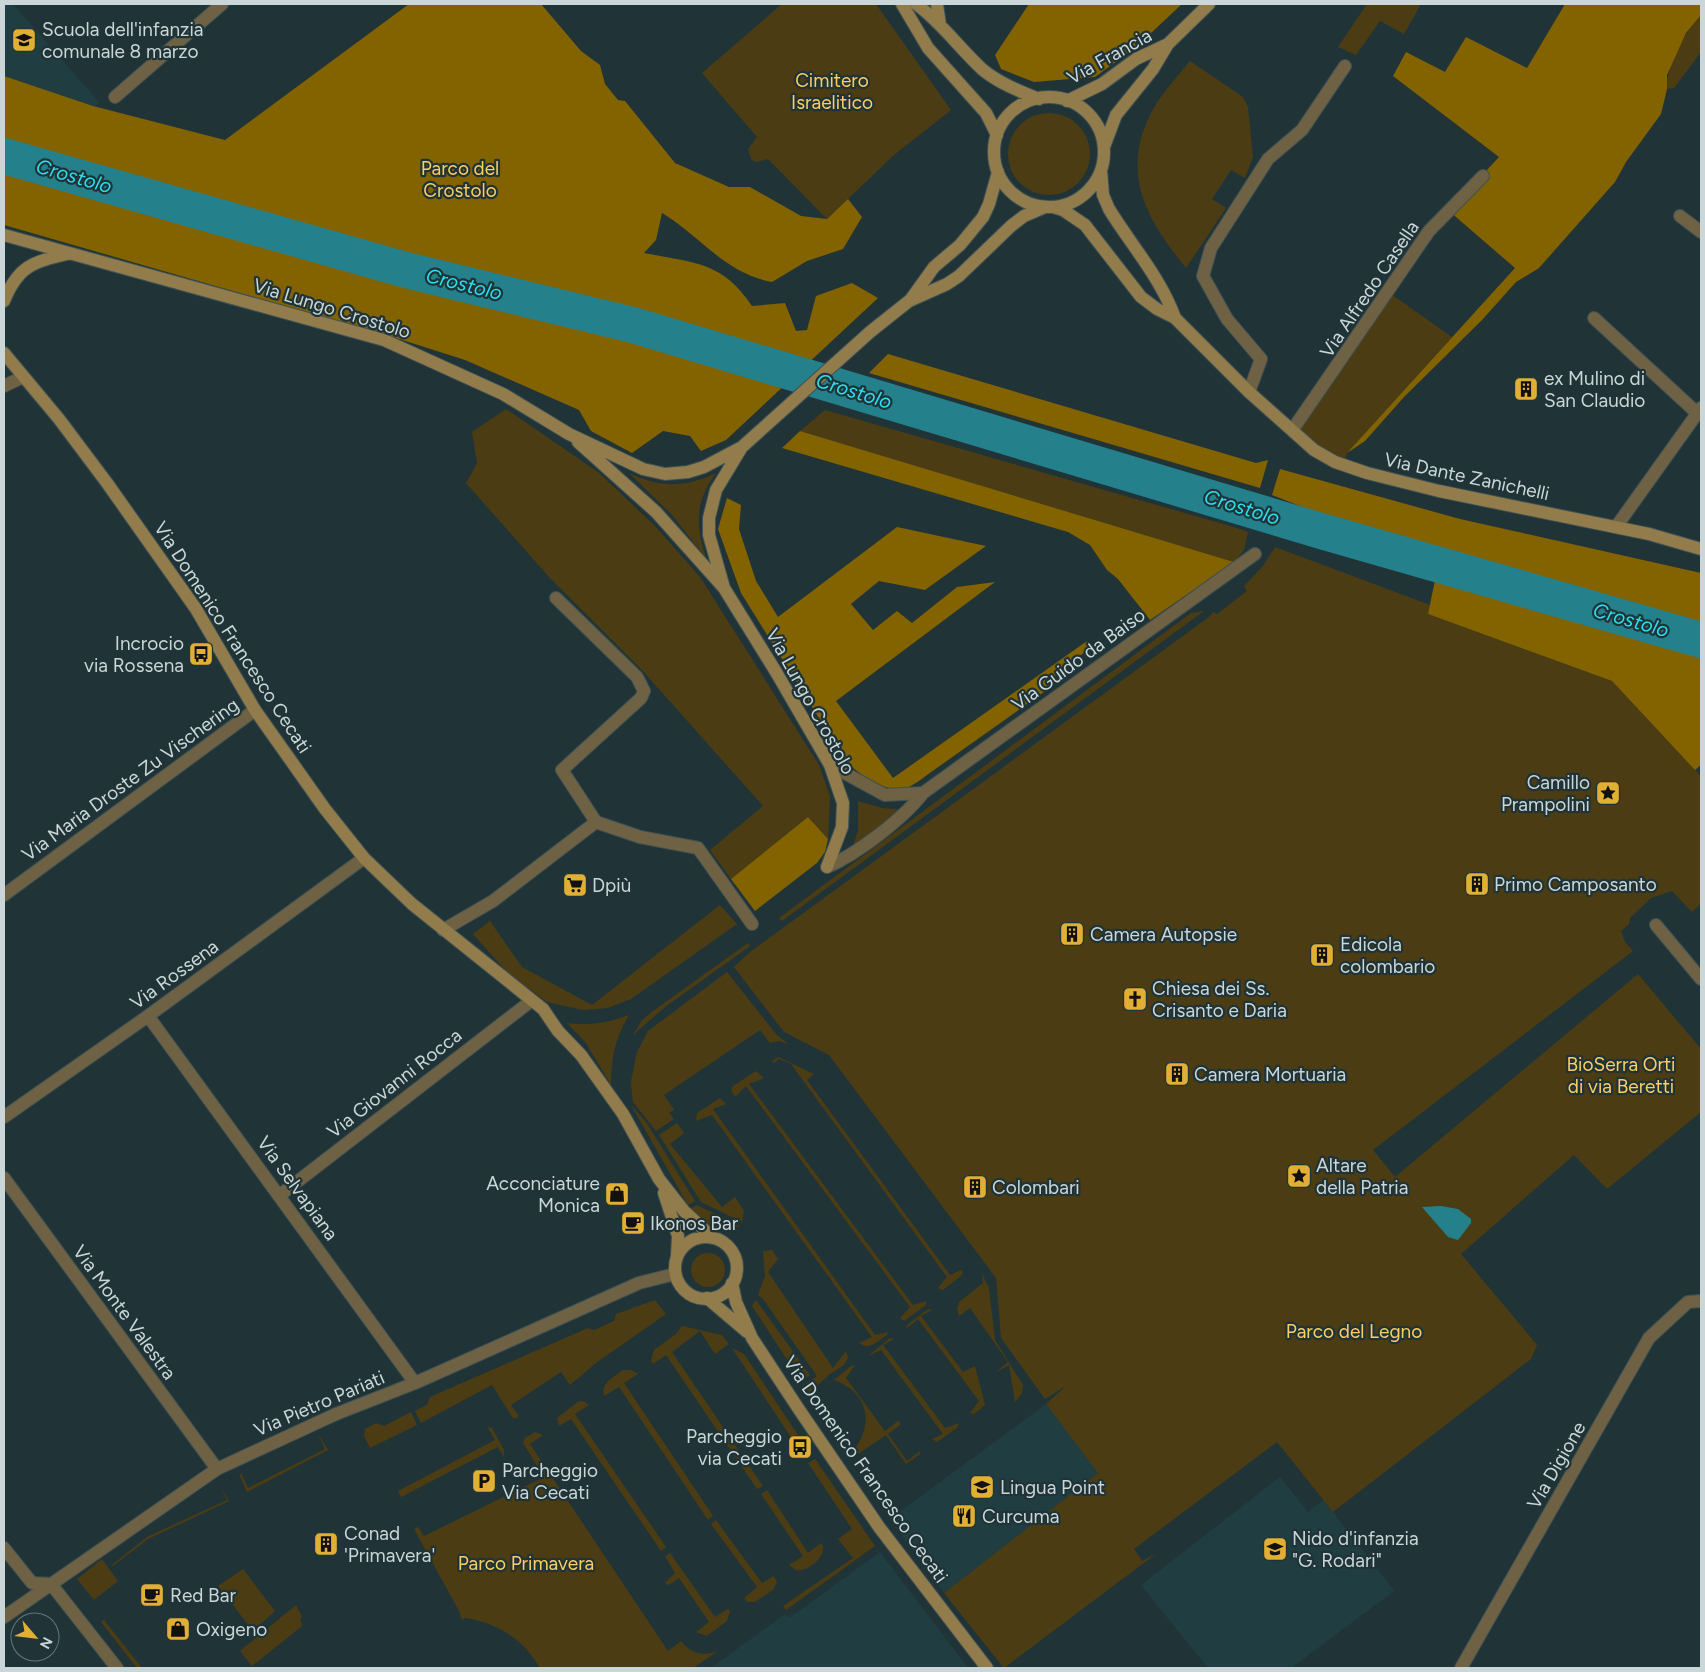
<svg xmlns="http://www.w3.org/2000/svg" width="1705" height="1672" font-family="Figtree,sans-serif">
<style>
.built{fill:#203e42}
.green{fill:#4c3c14}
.forest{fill:#836200}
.water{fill:#24818c}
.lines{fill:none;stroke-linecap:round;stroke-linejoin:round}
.river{stroke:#24818c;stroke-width:36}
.street-casing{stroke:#3f5154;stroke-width:14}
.secondary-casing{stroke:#3f5154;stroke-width:14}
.street{stroke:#6f6143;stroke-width:12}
.secondary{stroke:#927c4b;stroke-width:12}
.labels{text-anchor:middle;stroke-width:4.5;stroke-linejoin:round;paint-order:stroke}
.poi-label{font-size:19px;fill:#cad6d8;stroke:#203437;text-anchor:start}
.street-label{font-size:19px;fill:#cad6d8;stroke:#203437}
.park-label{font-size:19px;fill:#fccd61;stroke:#203437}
.water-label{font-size:20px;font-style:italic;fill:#29dff2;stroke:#203437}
</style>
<rect width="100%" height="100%" fill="#203437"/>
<path class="built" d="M4,4H13L100,103L93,106L4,76Z
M1046,1404L1098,1473L944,1593L890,1519Z
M1280,1477L1308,1512L1324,1500L1394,1591L1291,1668H1208L1141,1585Z
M880,1552L968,1668H711L784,1615L791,1617Z"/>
<path class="green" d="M782,4H876L951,110L894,155L827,219L768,159L756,162L751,159L748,149L757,137L702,73Z
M1367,4H1421L1404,34L1380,21L1356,55L1338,47Z
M1701,15V52L1674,88L1667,89C1667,61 1683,35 1701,15Z
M1190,61L1243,97L1248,107L1253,157L1245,178L1231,170L1212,199L1226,208L1186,268C1147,220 1120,174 1151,113C1161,94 1177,77 1190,61Z
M1008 154a41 41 0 1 1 82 0a41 41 0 1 1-82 0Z
M1388,292L1452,337L1347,453L1344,465L1293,429Z
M506,409L598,472L655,526L700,577L819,765L830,796L828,839L808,817L731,879L710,850L763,806L642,670L549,577L466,483L477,463L472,432Z
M825,410L1237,528L1248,532L1244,550L1234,562L800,431Z
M629,473C661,488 684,488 716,473C695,502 695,524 706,558L672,515Z
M1275,547L1430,605L1428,614L1612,681L1701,776V903L1692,912L1672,891L1651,898L1630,918L1629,924L1621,931L1625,942L1633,951L1373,1150L1395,1177L1638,974L1701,1049V1112L1607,1189L1574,1155L1461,1254L1537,1345L1531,1359L1333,1512L1277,1442L1134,1549L1142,1561L1157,1553L1004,1668L944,1593L1098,1473L1046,1404L1066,1386L1045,1399L1001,1338L996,1278L829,1055L784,1032L734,967L750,952L1209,617L1213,612L1217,614L1247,591L1244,586L1263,566Z
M1204,611L782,921L779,918L1191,613Z
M858,801L882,808L906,810L852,849L858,831Z
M720,905L737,924L631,999L608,1008L583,1010L547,1002L507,972L473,934L490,921L522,967L592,1005Z
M748,943L750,946L665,1007L633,1035L642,1020L653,1011Z
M727,972L776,1034L788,1044L779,1041L770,1043L760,1030L664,1095L674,1110L669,1113L674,1119L656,1131L633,1102L632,1095L631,1081L637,1052L648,1031Z
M629,1015C615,1038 611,1059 611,1085L586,1043L567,1023C590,1026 607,1023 629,1015Z
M778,1057L814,1074L807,1080L950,1275L961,1270L963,1272L961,1276L943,1290L938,1288L947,1277L791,1064L779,1059L774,1063L772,1061Z
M756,1071L764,1078L749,1084L913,1305L926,1301V1305L904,1321L900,1318L910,1307L746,1086L735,1097L731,1090L733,1086Z
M720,1098L726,1104L713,1109L875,1335L888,1332L887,1335C878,1341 868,1351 859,1343L872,1337L712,1115L696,1121L697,1113Z
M631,1105L646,1122L695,1201L688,1205Z
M677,1123L684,1133L670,1144L722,1207L735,1197L744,1211L742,1222L701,1202L659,1135Z
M697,1205L740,1226C719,1238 704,1223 690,1209Z
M772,1250L778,1259L768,1272L833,1368L846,1351L848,1358L844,1365L830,1374L809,1393L804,1385L817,1376L763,1299L758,1295L765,1276L763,1251Z
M691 1270a17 17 0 1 1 34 0a17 17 0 1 1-34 0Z
M982,1274L989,1288L995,1340L1023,1385L1022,1393L1015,1402L1009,1365L995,1373L1008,1362L970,1308L959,1316L957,1309L959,1302L983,1283Z
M655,1300L666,1314L596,1363L570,1385L561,1372L511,1405L518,1415L517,1418H513L492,1385L421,1423L415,1411L427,1405L430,1397L588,1328L594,1330L614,1321L616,1314Z
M756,1300L810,1375L801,1381L752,1306Z
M928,1309L932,1310L921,1316L963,1372L975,1366L985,1405L974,1414L970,1413L979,1401L918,1319L906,1329L907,1325Z
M682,1326L722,1335L729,1344L715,1354L700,1331L672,1352L763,1486L757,1489L666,1355L653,1364L651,1361L654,1350L676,1334Z
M890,1338L894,1339L883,1345L945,1428L959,1423L957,1428L937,1442L932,1439L943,1434L881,1350L868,1356Z
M732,1348L744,1354L810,1453L804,1457Z
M855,1365L846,1378L885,1431L898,1421L900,1422V1425L888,1434L907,1461L920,1451V1454L906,1464L886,1435L851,1459L849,1455C875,1429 871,1393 834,1380L851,1366Z
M623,1370H631L638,1374L624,1383L713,1516L708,1520L619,1387L604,1396C601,1382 613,1378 623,1370Z
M579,1401L585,1402L589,1405L575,1414L666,1547L661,1551L571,1419L559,1426L557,1418Z
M411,1412L417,1425L370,1448L364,1436L365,1429L376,1423L384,1426Z
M487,1426L492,1428L504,1450V1457L498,1447L401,1497L398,1491L495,1440Z
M535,1432L543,1435L530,1444L668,1651L681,1641C690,1653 703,1657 718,1651L693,1668H540C523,1639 498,1623 465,1618L462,1620L459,1611L414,1529L418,1527L424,1536L544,1477L523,1443L525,1438Z
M318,1434L328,1450L247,1492L240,1476L241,1473L248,1488L325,1449Z
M815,1459L875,1546L786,1610L783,1606L853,1558L838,1539L852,1529L808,1463Z
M221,1488L229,1501L148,1539L113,1566L112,1565L147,1537L227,1500Z
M767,1490L808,1553L821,1543L823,1546C825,1558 807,1572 796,1570L789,1565L803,1556L761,1494Z
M716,1520L762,1583L774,1576L777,1582L773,1590L755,1602H748L744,1598L757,1587L711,1524Z
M670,1553L715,1617L728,1609L730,1611L727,1621L707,1636L696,1632L709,1622L679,1578L669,1585L665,1583L675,1573L665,1556Z
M102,1559L118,1581L94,1600L77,1579Z
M243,1569L275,1611L253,1631L218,1586Z
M296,1605L302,1617L300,1619L302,1626L252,1666L240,1651Z
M104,1620L142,1668H137L101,1622Z"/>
<path class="forest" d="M409,4H541L581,51L600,65L605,84L618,100L625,101L675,163L729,187H750L801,216L827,219L848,199L862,217L843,249L807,261L772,282C724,273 702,237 662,213L656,240L644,253C694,263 722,261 752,306L785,303L796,331L807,330L816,296L852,283L878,298L726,440L701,451L690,436L663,431L632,453L591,431L579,410L465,360L396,338L4,225V76L93,106L225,140Z
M1029,4H1182L1135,48L1095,77L1034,82L1001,69L995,55Z
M1565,4H1701V15L1686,33L1667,75V89L1661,114L1626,162L1615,182L1539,268L1516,282L1482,320L1404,397L1365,441L1347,453L1515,268L1449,211L1499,157L1393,76L1406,52L1445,72L1466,37L1527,68Z
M888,354L1256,463L1268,460L1260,488L869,373Z
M800,431L1234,562L1150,620L1118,579L1107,570L1090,545L1068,532L782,448Z
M1280,469L1460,519L1701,573V765L1695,770L1612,681L1428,614L1439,561L1272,495Z
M727,498L741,505L739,529L756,581L778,617L897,527L986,546L925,590L879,581L851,604L873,630L897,611L912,623L957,587L995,582L836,701L893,778L1087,641L1091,647L1054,677L1058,682L927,775C922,779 916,783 911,786C889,797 863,776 847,763L741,593L718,529Z
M808,817L828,839L825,852L817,863L755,911L731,879Z"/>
<path class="water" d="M1441,1206L1458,1209L1471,1219V1223L1458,1240L1448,1237L1422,1207Z"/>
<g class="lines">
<path class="river" d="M4,156L406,270L633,325L1321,531L1701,640"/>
<defs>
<path id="street" d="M115,97L222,4
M1680,216L1701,232
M1594,318L1697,413
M4,386L23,377
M1249,392L1261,359L1227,319L1203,276L1211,248L1268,159L1302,130L1345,66
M1293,429L1429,231L1483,176
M1616,527L1701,408
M556,598L637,677L644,691L641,698L562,770L596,822
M830,765L885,795L923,793
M827,867C857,854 903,819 923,793L1255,554
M4,895L255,710
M1656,925L1701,979
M443,930L493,901L596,822L640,837L698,848L752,924
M148,1016L415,1383
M4,1117L148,1016L364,858
M4,1178L217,1469
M280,1195L531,1001
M4,1548L32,1583L51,1584
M51,1584L117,1668
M4,1617L217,1469L336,1414L415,1383L639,1283L675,1274
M1461,1668L1649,1338L1688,1302L1701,1301"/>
<path id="secondary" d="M902,4L928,48L986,113L997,135
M916,4C941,22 960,49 983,70C999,83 1019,91 1039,99
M937,4L940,25
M994 152a55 55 0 1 1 110 0a55 55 0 1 1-110 0Z
M1067,101L1102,84L1136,59L1168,44
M1104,147L1116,115L1153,69L1168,44L1209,4
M1101,170L1103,195L1109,209C1131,245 1161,278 1175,318
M1053,207L1063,210L1085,225L1141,297L1157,309L1175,318L1249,392L1314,450L1335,462L1367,473L1439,491L1649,534L1701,549
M4,235L384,340L503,394L569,434L643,469L665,474L688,472L704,467L742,447
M911,299L934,267L960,245L983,217L989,204L998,172
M4,301C18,266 33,262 67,254
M4,353L59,419L107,483L196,609L255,710L325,809L364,858L412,904L543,1009L558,1031L581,1055L623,1114L659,1179L684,1211L713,1238
M578,442L656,512L724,588L776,672L830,765L843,803L842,827L827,867
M724,588L709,535V518L716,490L742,447L870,332L909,301L947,284L959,276L1011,226L1024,216L1045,207
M664,1193L678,1236L677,1256
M675 1268a31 31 0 1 1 62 0a31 31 0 1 1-62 0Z
M732,1283L736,1302L752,1338L798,1408L879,1527L987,1668
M707,1298L747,1332"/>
</defs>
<use href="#street" class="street-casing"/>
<use href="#secondary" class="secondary-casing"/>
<use href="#street" class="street"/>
<use href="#secondary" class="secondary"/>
</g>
<defs>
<symbol id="school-square" viewBox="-11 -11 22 22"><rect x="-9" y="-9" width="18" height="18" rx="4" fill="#e1af34" stroke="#203437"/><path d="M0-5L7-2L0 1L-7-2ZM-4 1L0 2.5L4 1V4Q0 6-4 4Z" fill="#111"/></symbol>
<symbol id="building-square" viewBox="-11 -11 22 22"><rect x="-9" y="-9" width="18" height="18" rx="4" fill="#e1af34" stroke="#203437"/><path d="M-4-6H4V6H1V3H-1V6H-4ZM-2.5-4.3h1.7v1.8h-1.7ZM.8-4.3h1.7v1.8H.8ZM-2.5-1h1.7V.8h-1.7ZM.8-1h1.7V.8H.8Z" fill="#111"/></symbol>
<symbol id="bus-square" viewBox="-11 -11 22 22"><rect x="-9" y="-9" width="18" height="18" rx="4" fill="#e1af34" stroke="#203437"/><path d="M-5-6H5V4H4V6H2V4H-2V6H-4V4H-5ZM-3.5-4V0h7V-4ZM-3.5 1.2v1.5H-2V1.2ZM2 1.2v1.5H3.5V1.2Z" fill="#111"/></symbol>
<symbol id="sight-square" viewBox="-11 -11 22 22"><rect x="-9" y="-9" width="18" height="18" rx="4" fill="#e1af34" stroke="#203437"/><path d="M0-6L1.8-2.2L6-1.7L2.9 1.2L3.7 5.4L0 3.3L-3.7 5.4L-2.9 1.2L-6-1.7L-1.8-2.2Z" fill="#111"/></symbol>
<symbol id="supermarket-square" viewBox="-11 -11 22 22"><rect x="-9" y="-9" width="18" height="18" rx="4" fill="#e1af34" stroke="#203437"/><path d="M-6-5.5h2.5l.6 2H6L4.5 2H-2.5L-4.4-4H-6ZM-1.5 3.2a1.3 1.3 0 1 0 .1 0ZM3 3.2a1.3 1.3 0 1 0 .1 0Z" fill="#111"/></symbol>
<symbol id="church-square" viewBox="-11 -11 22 22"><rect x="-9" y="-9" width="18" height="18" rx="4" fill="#e1af34" stroke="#203437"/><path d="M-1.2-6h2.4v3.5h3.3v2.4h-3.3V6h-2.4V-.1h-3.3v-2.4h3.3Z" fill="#111"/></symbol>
<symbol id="shop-square" viewBox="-11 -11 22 22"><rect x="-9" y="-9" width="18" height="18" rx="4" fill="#e1af34" stroke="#203437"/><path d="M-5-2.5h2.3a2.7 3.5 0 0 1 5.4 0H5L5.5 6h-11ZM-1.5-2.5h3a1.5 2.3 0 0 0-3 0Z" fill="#111"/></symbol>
<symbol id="cafe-square" viewBox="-11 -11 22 22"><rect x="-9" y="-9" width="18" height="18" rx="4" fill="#e1af34" stroke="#203437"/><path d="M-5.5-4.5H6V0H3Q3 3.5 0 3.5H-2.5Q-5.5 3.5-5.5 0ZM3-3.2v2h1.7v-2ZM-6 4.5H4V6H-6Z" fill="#111"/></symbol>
<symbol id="parking-square" viewBox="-11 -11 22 22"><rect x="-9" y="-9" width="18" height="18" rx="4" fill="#e1af34" stroke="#203437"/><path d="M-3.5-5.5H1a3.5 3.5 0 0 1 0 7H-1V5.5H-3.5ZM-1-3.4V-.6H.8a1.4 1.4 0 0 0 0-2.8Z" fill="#111"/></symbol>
<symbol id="restaurant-square" viewBox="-11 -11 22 22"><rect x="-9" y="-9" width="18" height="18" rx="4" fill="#e1af34" stroke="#203437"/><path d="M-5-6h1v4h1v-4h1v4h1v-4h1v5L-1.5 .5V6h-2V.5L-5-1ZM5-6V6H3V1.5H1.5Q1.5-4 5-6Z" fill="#111"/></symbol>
</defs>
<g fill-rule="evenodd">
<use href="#school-square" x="10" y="26" width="28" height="28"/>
<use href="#building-square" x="1512" y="375" width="28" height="28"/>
<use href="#bus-square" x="187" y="640" width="28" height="28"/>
<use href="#sight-square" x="1594" y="779" width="28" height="28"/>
<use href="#building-square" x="1463" y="870" width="28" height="28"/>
<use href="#supermarket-square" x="561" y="871" width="28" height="28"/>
<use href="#building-square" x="1058" y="920" width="28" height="28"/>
<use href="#building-square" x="1308" y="941" width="28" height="28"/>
<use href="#church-square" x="1121" y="985" width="28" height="28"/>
<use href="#building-square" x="1163" y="1060" width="28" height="28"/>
<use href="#sight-square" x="1285" y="1162" width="28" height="28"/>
<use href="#building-square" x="961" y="1173" width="28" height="28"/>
<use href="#shop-square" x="603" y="1180" width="28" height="28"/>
<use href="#cafe-square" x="619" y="1209" width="28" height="28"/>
<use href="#bus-square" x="786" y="1433" width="28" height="28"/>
<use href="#parking-square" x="470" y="1467" width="28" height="28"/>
<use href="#school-square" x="968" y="1473" width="28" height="28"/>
<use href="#restaurant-square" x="950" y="1502" width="28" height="28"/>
<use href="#building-square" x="312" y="1530" width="28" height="28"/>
<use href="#school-square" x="1261" y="1535" width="28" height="28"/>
<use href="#cafe-square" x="138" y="1581" width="28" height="28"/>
<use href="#shop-square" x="164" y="1615" width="28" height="28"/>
</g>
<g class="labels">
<g class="poi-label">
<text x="42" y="36">Scuola dell'infanzia<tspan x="42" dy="22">comunale 8 marzo</tspan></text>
<text x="1544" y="385">ex Mulino di<tspan x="1544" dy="22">San Claudio</tspan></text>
<text x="184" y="650" text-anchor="end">Incrocio<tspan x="184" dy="22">via Rossena</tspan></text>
<text x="1590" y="789" text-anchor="end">Camillo<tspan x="1590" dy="22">Prampolini</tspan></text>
<text x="1494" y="891">Primo Camposanto</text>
<text x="592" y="892">Dpiù</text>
<text x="1090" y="941">Camera Autopsie</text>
<text x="1340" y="951">Edicola<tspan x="1340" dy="22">colombario</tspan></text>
<text x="1152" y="995">Chiesa dei Ss.<tspan x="1152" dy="22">Crisanto e Daria</tspan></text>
<text x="1194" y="1081">Camera Mortuaria</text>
<text x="1316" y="1172">Altare<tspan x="1316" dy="22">della Patria</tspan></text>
<text x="600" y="1190" text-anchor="end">Acconciature<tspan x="600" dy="22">Monica</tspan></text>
<text x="992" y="1194">Colombari</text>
<text x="650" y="1230">Ikonos Bar</text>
<text x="782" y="1443" text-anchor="end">Parcheggio<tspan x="782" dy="22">via Cecati</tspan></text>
<text x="502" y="1477">Parcheggio<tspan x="502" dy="22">Via Cecati</tspan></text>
<text x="1000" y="1494">Lingua Point</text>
<text x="982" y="1523">Curcuma</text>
<text x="344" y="1540">Conad<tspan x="344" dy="22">'Primavera'</tspan></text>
<text x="1292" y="1545">Nido d'infanzia<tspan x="1292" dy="22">"G. Rodari"</tspan></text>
<text x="170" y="1602">Red Bar</text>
<text x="196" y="1636">Oxigeno</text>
</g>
<g class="street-label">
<text transform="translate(1109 56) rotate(-29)" y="7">Via Francia</text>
<text transform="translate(1369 289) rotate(-56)" y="7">Via Alfredo Casella</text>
<text transform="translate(332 308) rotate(17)" y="7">Via Lungo Crostolo</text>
<text transform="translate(1467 476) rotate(12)" y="7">Via Dante Zanichelli</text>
<text transform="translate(233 637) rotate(57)" y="7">Via Domenico Francesco Cecati</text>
<text transform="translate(1078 659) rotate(-36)" y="7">Via Guido da Baiso</text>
<text transform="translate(811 701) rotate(61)" y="7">Via Lungo Crostolo</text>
<text transform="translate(130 779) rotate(-36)" y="7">Via Maria Droste Zu Vischering</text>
<text transform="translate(174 974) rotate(-36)" y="7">Via Rossena</text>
<text transform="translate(394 1083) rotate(-38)" y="7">Via Giovanni Rocca</text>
<text transform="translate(298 1188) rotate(54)" y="7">Via Selvapiana</text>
<text transform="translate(125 1312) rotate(54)" y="7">Via Monte Valestra</text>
<text transform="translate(319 1403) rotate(-23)" y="7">Via Pietro Pariati</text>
<text transform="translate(1556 1465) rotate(-60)" y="7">Via Digione</text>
<text transform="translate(866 1469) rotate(55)" y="7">Via Domenico Francesco Cecati</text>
</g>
<g class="park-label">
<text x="832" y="87">Cimitero<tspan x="832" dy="22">Israelitico</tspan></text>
<text x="460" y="175">Parco del<tspan x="460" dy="22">Crostolo</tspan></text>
<text x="1621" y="1071">BioSerra Orti<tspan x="1621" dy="22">di via Beretti</tspan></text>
<text x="1354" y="1338">Parco del Legno</text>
<text x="526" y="1570">Parco Primavera</text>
</g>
<g class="water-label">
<text transform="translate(74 176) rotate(16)" y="7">Crostolo</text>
<text transform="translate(464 284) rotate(14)" y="7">Crostolo</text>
<text transform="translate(854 391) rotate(17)" y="7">Crostolo</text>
<text transform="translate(1242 507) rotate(17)" y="7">Crostolo</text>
<text transform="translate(1631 620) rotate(16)" y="7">Crostolo</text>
</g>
</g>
<rect width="1705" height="1672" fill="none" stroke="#cad6d8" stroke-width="10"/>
<g transform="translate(35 1637) rotate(118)"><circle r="24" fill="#203437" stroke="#647577"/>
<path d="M0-4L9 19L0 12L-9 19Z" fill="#e1af34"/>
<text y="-8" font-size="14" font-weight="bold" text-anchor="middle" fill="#cad6d8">N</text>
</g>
</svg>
